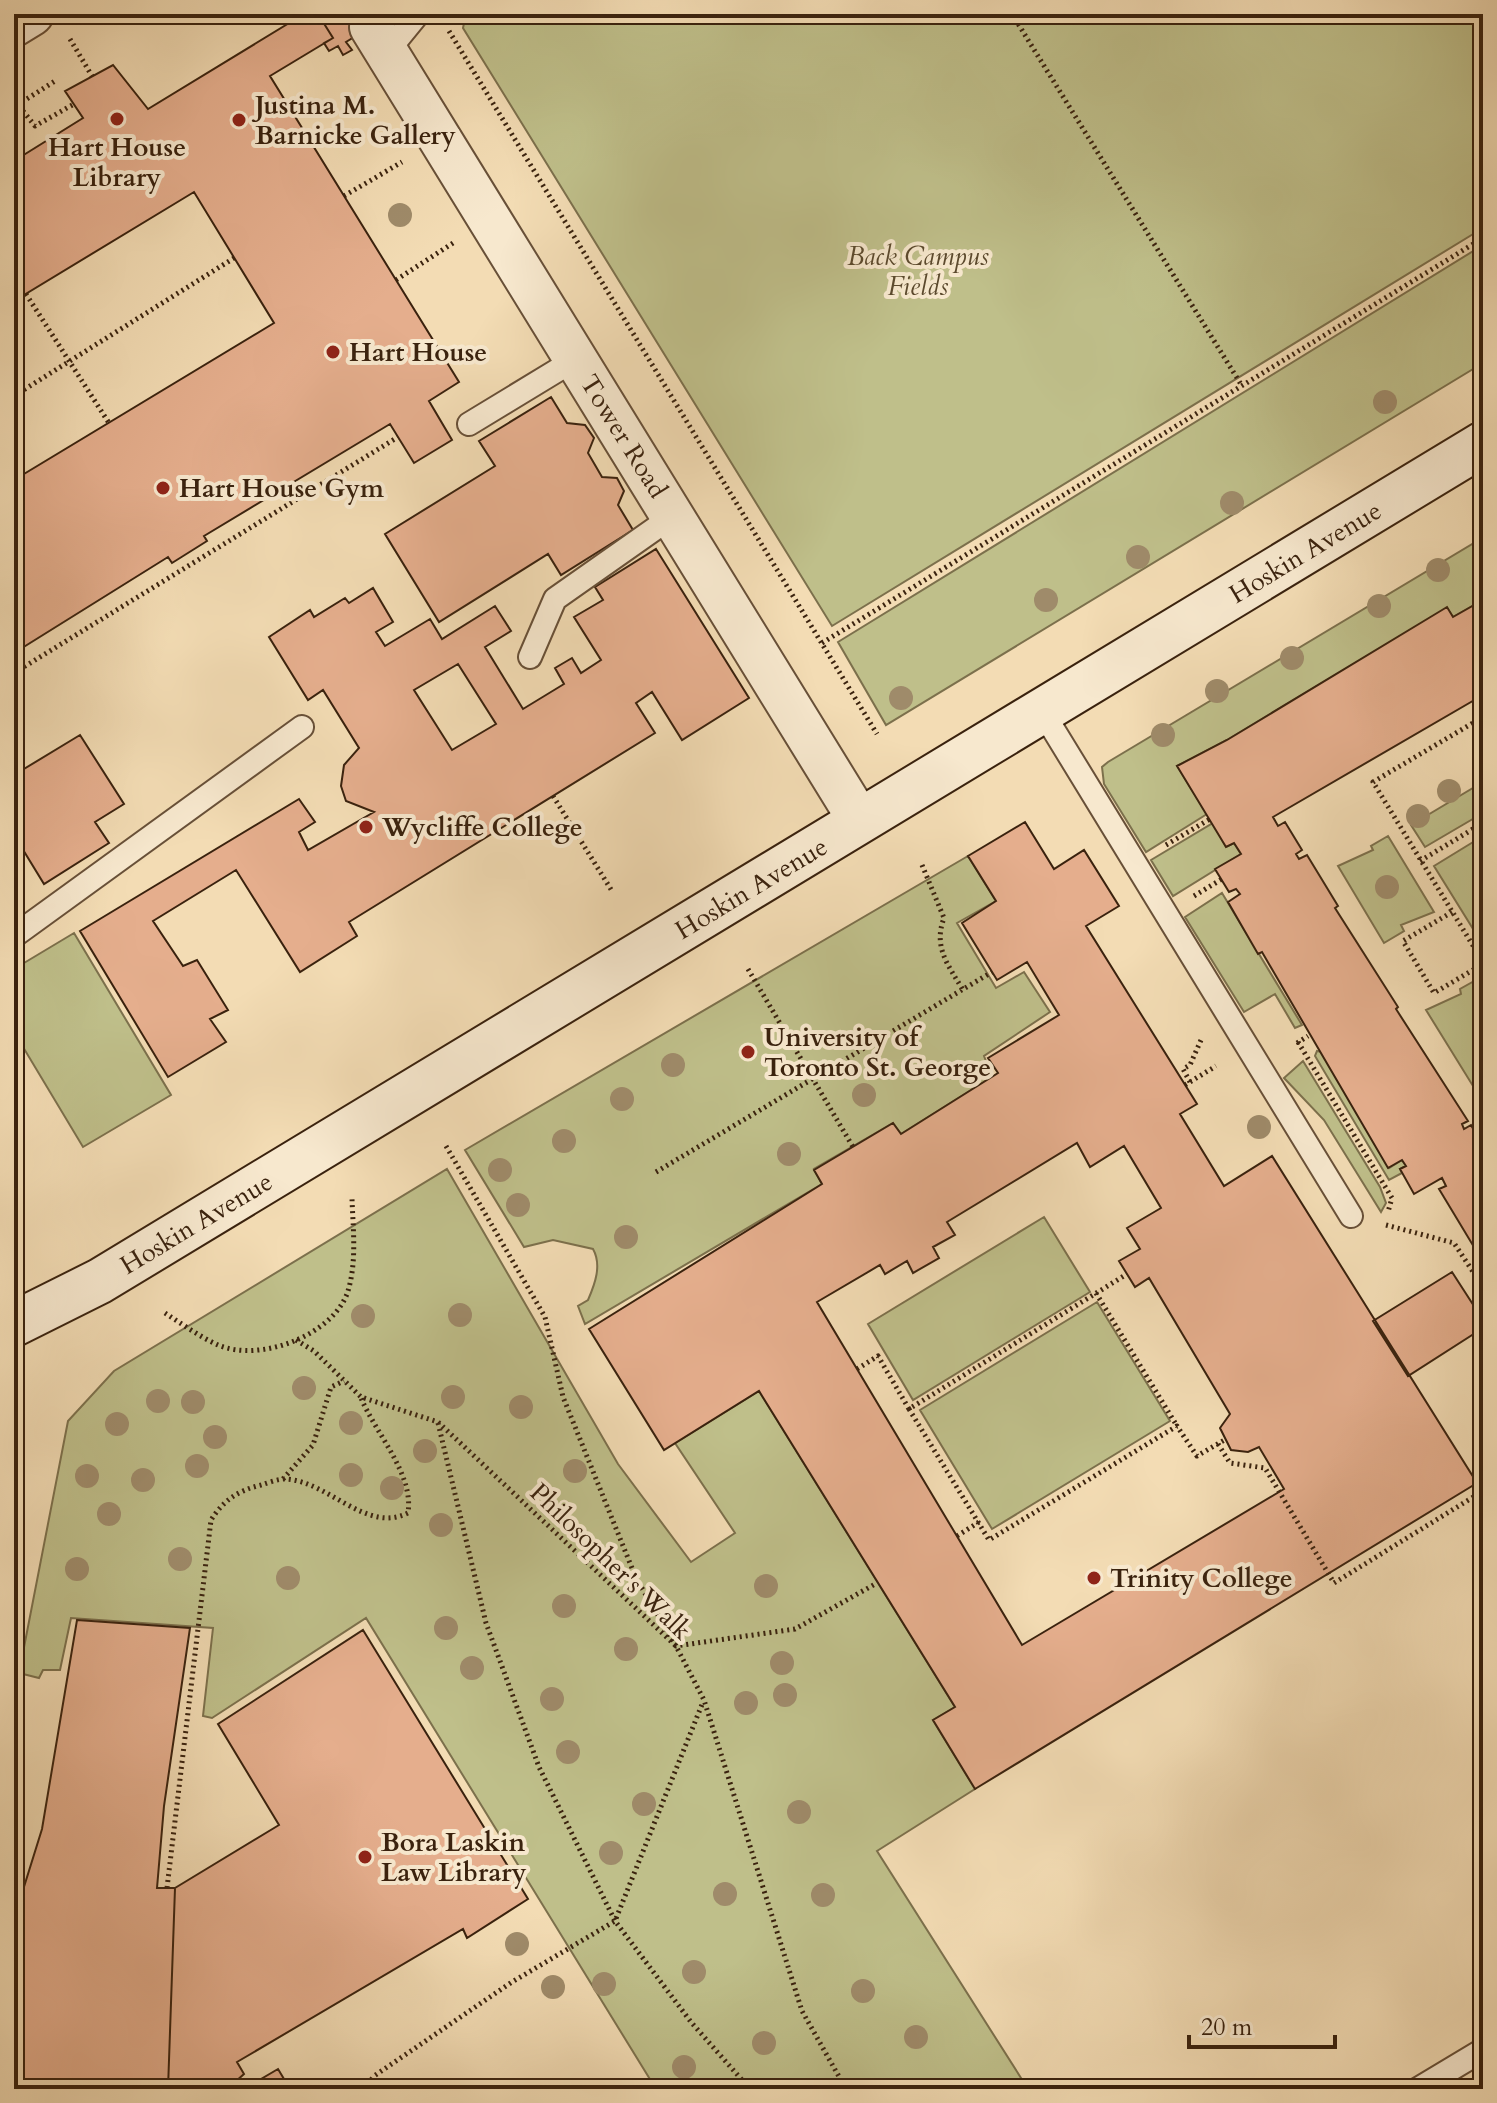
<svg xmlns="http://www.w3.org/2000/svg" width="1497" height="2103" font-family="Cardo,serif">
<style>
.green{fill:#bfbf8a;stroke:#7c704c;stroke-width:2}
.building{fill:#e5ae8d;stroke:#3a220e;stroke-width:2;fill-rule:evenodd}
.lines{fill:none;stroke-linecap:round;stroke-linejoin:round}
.lane-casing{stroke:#685038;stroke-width:26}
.street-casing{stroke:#685038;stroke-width:46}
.secondary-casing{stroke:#3a220e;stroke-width:48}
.path{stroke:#3a220e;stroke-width:5;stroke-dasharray:2 4;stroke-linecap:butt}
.lane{stroke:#f7e8ce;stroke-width:22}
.street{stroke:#f7e8ce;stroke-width:42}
.secondary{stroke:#f7e8ce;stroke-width:44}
.tree{fill:#9f8b6a}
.poi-dot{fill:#8f2418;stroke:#f7e8ce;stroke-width:3}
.labels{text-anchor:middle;stroke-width:8;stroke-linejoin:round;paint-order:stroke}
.poi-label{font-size:26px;font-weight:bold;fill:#3a220e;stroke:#f7e8ce;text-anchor:start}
.park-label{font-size:26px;font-style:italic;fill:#5b492d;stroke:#f7e8ce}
.street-label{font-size:26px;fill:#3a220e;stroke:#f7e8ce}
</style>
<rect width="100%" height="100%" fill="#f3dcb4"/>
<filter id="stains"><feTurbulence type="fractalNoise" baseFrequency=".0025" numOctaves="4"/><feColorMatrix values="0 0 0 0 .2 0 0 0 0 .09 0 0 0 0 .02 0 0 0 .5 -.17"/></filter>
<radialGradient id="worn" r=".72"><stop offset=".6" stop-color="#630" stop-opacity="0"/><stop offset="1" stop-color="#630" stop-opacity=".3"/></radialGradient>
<path class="green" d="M466,14H1483V228L832,626L463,28Z
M1483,245V363L886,725L838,642Z
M1483,542V600L1453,617L1447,608L1227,740L1177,766L1207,814L1146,852L1104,784L1102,767L1108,762L1474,543Z
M1483,782V813L1425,847L1411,825Z
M1213,823L1226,847L1234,843L1241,854L1173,896L1151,860Z
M1388,836L1434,912L1401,925L1404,931L1384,943L1338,866L1373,850L1371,846Z
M1483,836V945L1434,866Z
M968,856L996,901L957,923L996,988L1024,972L1050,1012L984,1056L992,1077L901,1134L893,1123L814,1169L822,1184L585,1324L578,1306L588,1300C595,1284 602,1265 593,1249L553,1240L524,1247L465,1150Z
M1222,893L1302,1025L1295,1028L1275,994L1244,1012L1185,917Z
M74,933L171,1095L83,1147L14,1032V969Z
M1476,980L1483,990V1080L1473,1086L1426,1010L1461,994L1460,989Z
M1317,1051L1322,1052L1389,1168L1402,1160L1406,1166L1400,1169L1402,1173L1389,1180L1315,1056Z
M1303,1061L1380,1187L1386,1203L1381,1212L1324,1120L1284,1078Z
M447,1169L618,1464L691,1562L735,1533L675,1443L759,1391L955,1707L933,1720L975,1789L877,1851L1028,2089H656L366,1618L212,1718L203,1716L213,1628L71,1618L60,1670H43L39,1678L19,1673L68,1421L114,1371Z
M1044,1217L1090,1292L913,1400L868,1324Z
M1097,1302L1170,1421L992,1529L920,1410Z"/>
<path class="building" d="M304,14H318L333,38L270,76L459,382L429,401L452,440L414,463L390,424L204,536L207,541L172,563L168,557L14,653V480L274,323L194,192L14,301V161L83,118L65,91L113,65L148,109Z
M318,14H396L399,20L391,26L379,22L346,42L352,50L343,55L338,46L329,51L324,43L333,38Z
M551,397L567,423L585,425L594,438L588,453L602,477L617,478L624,491L618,505L633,530L561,575L548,554L439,622L385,534L495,466L479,441Z
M656,549L749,698L682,740L652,692L636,703L655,733L349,922L357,936L300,972L236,870L153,921L183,966L197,960L228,1010L210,1019L226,1042L168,1077L80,931L299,799L315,822L299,832L308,850L374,812L346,801L341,786L344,765L359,748L323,690L308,700L269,637L310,610L314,617L345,598L349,603L373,588L393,622L376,632L385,646L430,619L442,639L495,606L511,631L485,647L523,709L564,684L555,668L572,658L581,673L601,660L574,617L603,600L595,587ZM458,664L496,724L452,750L414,690Z
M1483,600V695L1273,817L1278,826L1285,822L1302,850L1296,854L1299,859L1307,855L1338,906L1335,908L1398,1007L1396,1009L1468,1121L1462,1124L1464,1129L1471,1125L1483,1146L1480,1155L1483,1161V1262L1439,1189L1446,1186L1442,1178L1414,1194L1400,1169L1406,1166L1402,1160L1388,1168L1262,952L1258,954L1228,902L1240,894L1236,889L1229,892L1215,869L1241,854L1234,843L1226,847L1177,766L1227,740L1447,607L1453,617Z
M80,735L124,804L95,822L109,843L44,884L14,835V775Z
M1025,822L1054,869L1084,850L1119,906L1086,926L1197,1104L1180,1114L1224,1186L1272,1156L1477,1483L975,1789L933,1720L955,1707L759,1391L664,1450L589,1329L822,1184L814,1170L893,1123L901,1134L998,1073L988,1058L1059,1015L1027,962L997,980L962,923L996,901L968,856ZM1077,1143L1090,1167L1124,1146L1161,1208L1127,1228L1140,1249L1119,1261L1135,1287L1149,1278L1230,1414L1220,1428L1231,1450L1248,1452L1259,1447L1284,1489L1022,1645L817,1302L880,1265L885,1274L907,1261L913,1273L939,1258L933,1247L955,1235L947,1222Z
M1452,1272L1483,1320V1328L1408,1376L1373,1321Z
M77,1620L190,1628L164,1806L157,1888H175L168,2089H14V1919L42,1829Z
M363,1630L528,1899L467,1938L463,1929L237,2062L244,2074L235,2082L238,2089H168L175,1888L279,1825L218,1724Z
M278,2069L290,2089H244Z"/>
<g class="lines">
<defs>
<path id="lane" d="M387,52L418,14
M469,424L576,359
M530,657L555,599L673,516
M1042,711L1351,1216
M14,936L302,727
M1418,2089L1483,2050"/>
<path id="street" d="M14,25L32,14
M371,27L860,821"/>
<path id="secondary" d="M14,1324L100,1281L1483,444"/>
</defs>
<use href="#lane" class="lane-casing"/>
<use href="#street" class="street-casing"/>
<use href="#secondary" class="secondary-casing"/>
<path class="path" d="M1012,14L1242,386
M449,31L877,734
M70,39L92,76
M22,102L55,81
M23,111L35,126L74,104
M344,196L402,162
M396,280L453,243
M26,294L109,423
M14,396L234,258
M822,643L1483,238
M14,673L398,437
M1483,717L1373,782L1483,962
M553,796L612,891
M1166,845L1210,819
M1420,861L1483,823
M922,865L944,918C933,947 948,965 963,990
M1194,896L1222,879
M1452,912L1403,941L1434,993L1483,964
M748,969L853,1147
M1298,1042L1392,1198L1388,1212
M1297,1043L1308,1036
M1190,1082L1183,1069L1190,1065L1201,1040
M1185,1085L1216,1066
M446,1146L545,1317L563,1397L636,1578L676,1646L795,1629L877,1583
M656,1172L992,972
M1386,1225L1454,1243L1483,1287
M1096,1293L1177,1426
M165,1313C182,1324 200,1337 218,1345C260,1363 334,1335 348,1291C357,1261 353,1229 352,1199
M296,1340L314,1351L361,1397L438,1422L676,1646L704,1700L802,2011L846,2089
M857,1369L878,1356L909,1409L1127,1274
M909,1409L989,1540L1177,1426L1197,1456L1226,1439
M438,1423L486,1623L539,1767L615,1921L691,2022L750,2089
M1218,1444L1230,1463L1265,1468L1334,1583L1483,1491
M283,1479L313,1445L331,1387L344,1381
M957,1536L979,1522
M167,1888L211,1520C224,1500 237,1491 261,1485C268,1483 277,1479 285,1479C329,1481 366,1534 408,1513C414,1474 376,1434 361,1398
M364,2089L374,2076L512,1982L615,1921L703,1702"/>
<use href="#lane" class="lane"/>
<use href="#street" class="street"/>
<use href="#secondary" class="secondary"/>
</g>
<g class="tree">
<circle cx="400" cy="215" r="12"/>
<circle cx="1385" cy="402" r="12"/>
<circle cx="1232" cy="503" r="12"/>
<circle cx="1138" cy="557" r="12"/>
<circle cx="1438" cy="570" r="12"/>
<circle cx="1046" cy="600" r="12"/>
<circle cx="1379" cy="606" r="12"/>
<circle cx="1292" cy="658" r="12"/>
<circle cx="1217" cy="691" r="12"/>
<circle cx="901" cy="698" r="12"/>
<circle cx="1163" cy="735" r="12"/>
<circle cx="1449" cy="791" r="12"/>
<circle cx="1418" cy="816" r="12"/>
<circle cx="1387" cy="887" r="12"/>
<circle cx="673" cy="1065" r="12"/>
<circle cx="864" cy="1095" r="12"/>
<circle cx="622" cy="1099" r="12"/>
<circle cx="1259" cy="1127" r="12"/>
<circle cx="564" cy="1141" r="12"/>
<circle cx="789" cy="1154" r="12"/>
<circle cx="500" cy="1170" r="12"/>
<circle cx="518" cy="1205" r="12"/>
<circle cx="626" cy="1237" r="12"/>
<circle cx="460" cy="1315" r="12"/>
<circle cx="363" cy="1316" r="12"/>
<circle cx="304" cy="1388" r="12"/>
<circle cx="453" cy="1397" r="12"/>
<circle cx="158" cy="1401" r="12"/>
<circle cx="193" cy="1402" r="12"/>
<circle cx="521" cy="1407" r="12"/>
<circle cx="351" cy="1423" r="12"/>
<circle cx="117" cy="1424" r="12"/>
<circle cx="215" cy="1437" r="12"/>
<circle cx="425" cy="1451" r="12"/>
<circle cx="197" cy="1466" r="12"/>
<circle cx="575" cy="1471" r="12"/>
<circle cx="351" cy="1475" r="12"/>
<circle cx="87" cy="1476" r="12"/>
<circle cx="143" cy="1480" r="12"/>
<circle cx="392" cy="1488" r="12"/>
<circle cx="109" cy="1514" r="12"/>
<circle cx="441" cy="1525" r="12"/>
<circle cx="180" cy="1559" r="12"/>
<circle cx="77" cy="1569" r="12"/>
<circle cx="288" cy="1578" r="12"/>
<circle cx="766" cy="1586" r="12"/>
<circle cx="564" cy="1606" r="12"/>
<circle cx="446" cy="1628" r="12"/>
<circle cx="626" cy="1649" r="12"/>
<circle cx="782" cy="1663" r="12"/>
<circle cx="472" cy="1668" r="12"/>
<circle cx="785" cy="1695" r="12"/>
<circle cx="552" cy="1699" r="12"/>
<circle cx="746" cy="1703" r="12"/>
<circle cx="568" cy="1752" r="12"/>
<circle cx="644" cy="1804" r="12"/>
<circle cx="799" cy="1812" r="12"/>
<circle cx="611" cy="1853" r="12"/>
<circle cx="725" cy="1894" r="12"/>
<circle cx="823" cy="1895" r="12"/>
<circle cx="517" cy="1944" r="12"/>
<circle cx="694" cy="1972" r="12"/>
<circle cx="604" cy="1984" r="12"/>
<circle cx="553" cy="1987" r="12"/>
<circle cx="863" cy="1991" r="12"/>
<circle cx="916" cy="2037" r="12"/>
<circle cx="764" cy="2043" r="12"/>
<circle cx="684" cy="2067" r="12"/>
</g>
<g class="poi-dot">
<circle cx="117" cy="119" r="8"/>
<circle cx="239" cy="120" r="8"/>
<circle cx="333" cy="352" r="8"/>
<circle cx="163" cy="488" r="8"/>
<circle cx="366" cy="827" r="8"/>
<circle cx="748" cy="1052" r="8"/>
<circle cx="1094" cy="1578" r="8"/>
<circle cx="365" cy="1857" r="8"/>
</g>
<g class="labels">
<g class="poi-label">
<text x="255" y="114">Justina M.<tspan x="255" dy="30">Barnicke Gallery</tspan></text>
<text x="117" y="156" text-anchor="middle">Hart House<tspan x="117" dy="30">Library</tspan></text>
<text x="349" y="361">Hart House</text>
<text x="179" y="497">Hart House Gym</text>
<text x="382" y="836">Wycliffe College</text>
<text x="764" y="1046">University of<tspan x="764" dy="30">Toronto St. George</tspan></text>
<text x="1110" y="1587">Trinity College</text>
<text x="381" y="1851">Bora Laskin<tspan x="381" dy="30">Law Library</tspan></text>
</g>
<g class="park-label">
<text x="918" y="265">Back Campus<tspan x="918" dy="30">Fields</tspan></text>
</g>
<g class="street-label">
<text transform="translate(624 436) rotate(58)" y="9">Tower Road</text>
<text transform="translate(1305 552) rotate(-31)" y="9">Hoskin Avenue</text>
<text transform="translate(751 888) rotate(-31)" y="9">Hoskin Avenue</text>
<text transform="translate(196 1223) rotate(-31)" y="9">Hoskin Avenue</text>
<text transform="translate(611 1561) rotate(44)" y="9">Philosopher's Walk</text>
</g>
</g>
<rect width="1497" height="2103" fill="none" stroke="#f3dcb4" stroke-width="48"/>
<rect x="16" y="16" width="1465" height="2071" fill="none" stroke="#3a220e" stroke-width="4"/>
<rect x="24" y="24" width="1449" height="2055" fill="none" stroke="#3a220e" stroke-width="2"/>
<path d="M1189 2035v12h146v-12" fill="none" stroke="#3a220e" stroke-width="4"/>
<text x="1201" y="2035" font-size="24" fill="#3a220e" stroke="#f7e8ce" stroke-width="6" paint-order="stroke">20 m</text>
<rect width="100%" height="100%" filter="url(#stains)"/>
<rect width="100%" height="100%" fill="url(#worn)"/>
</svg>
